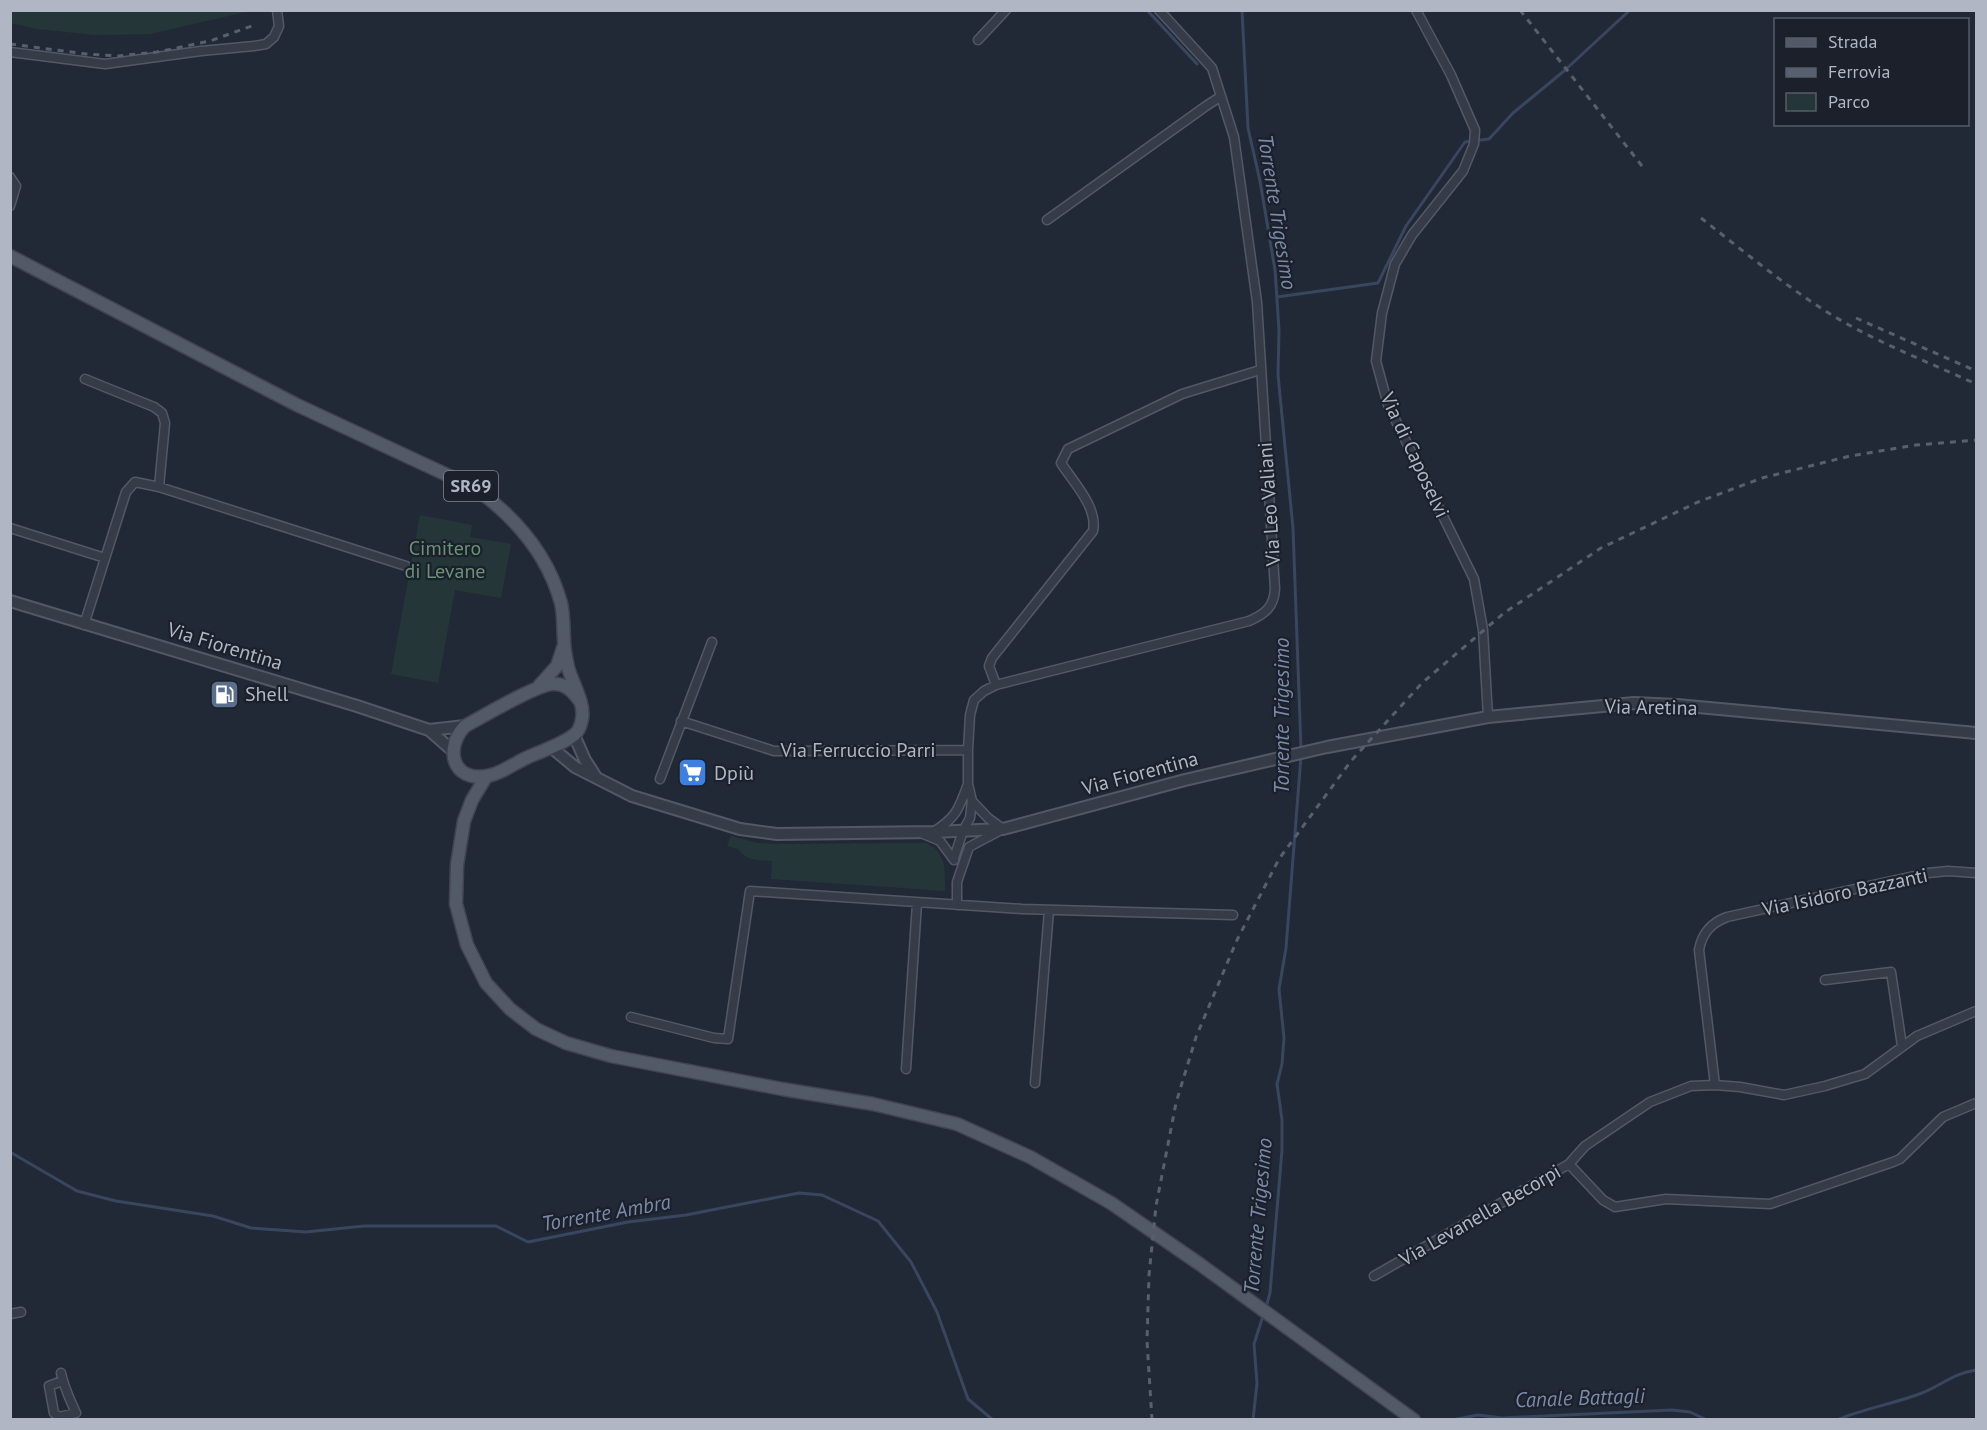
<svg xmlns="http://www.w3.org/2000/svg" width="1987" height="1430" font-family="'PT Sans',sans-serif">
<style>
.green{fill:#253638}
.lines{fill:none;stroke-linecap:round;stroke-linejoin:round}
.stream{stroke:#39465f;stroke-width:3}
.minor-casing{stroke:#535964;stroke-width:11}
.tertiary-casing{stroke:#535964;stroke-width:14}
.primary-casing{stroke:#3f4450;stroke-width:15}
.minor{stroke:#353b47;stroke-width:8}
.tertiary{stroke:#353b47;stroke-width:10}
.primary{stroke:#535a67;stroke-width:12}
.rail{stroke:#585f6e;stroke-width:3;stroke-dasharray:6 6;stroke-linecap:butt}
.labels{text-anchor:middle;stroke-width:4.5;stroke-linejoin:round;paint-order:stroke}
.shield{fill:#1b202b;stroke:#838995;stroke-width:1.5}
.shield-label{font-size:18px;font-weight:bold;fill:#b0b6c3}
.street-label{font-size:20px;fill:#b0b6c3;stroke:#1b202b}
.park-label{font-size:20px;fill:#699276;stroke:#1b202b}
.poi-label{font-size:20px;fill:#b0b6c3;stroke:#1b202b;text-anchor:start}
.water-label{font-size:21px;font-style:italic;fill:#7a8baa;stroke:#1b202b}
</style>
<rect width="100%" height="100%" fill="#222936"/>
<path class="green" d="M11,10H250V11L150,34L95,35L37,29L11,23Z
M420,515L472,525L470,537L511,544L501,598L455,590L438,683L391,674Z
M731,836L758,843L776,844L926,843C947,853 945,870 945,891L771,879L772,861C759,860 746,861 738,849L727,846Z"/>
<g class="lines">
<path class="stream" d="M1147,10L1197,64
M1242,10L1248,128L1260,181L1275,270L1279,330L1278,375L1293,528L1301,749
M1277,297L1378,283L1406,226L1465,142L1489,139L1513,113L1564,71L1630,10
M10,1152L77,1191L116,1201L213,1216L251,1228L306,1232L364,1226H496L528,1242L628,1222L686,1215L799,1193L822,1195L878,1221L911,1262L937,1312L968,1399L993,1420
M1266,1307L1270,1293L1282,1150V1120L1277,1084L1282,1064L1284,1038L1279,989L1286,948L1301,756
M1253,1420L1257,1383L1254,1344L1263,1316
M1452,1420L1478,1415L1502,1418L1672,1410L1690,1412L1707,1420
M1837,1420C1865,1408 1894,1404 1922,1393C1942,1385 1954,1373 1976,1370"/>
<defs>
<path id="minor" d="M1416,10L1451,75L1475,130L1474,144L1463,171L1412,235L1395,264L1382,313L1376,361L1388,405L1474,579L1483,630L1488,717
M978,40L1006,10
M10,52L105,64L201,51L254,46L266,44L274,37L279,26L277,10
M10,177L16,186L10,206
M1047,220L1206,106L1220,97
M85,379L154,407L162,413L165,423L159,487
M10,528L105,558
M84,625L126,492L135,482L159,487L406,566
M996,685L989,666L992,658L1093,531C1098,507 1073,482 1061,463L1068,449L1182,394L1260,370
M681,721L774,751L968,750
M660,779L712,642
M933,832C956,818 959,809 968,784
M921,833L940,841L954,860
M954,858L963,831L970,818L972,801L968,784V750L970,715L974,700L984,691L996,685L1249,621C1265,614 1274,607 1275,589L1257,302L1234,137L1212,68L1159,10
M957,905V882L969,847L1003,829L988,818L972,801
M1825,980L1891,972L1902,1046
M631,1017L714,1038L728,1039L750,891L1022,909L1233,915
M906,1069L917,903
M1035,1083L1049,910
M1715,1085L1699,950C1702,933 1711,923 1727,917L1928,873L1948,871L1976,873
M1569,1164L1603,1200L1615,1207L1666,1199L1770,1204L1893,1162L1900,1159L1943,1117L1976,1103
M1374,1276L1569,1164L1585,1146L1650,1102L1691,1086L1715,1085L1740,1087L1784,1095L1825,1086L1865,1074L1917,1036L1976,1011
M10,1314L21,1312
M61,1373C64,1388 70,1399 76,1413L59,1417L54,1413L49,1386L62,1381"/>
<path id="tertiary" d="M10,601L357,706L429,730L453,751
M429,730L465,726
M574,735L585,760L596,777
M551,747L575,767L632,796L740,829L777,834L933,832L1003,829L1185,780L1327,747L1488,717L1634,703L1677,705L1976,733"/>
<path id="primary" d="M10,256L297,405L475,488C515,517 548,555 561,603C564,615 563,628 564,640C564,649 566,658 568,667C572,683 585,702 582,719C581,725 578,732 574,735C560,746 540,751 524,759C512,765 500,774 487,776C452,782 444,748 465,726C482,717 537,684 553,684C565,683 572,691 579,700
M539,686L557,666L563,648
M486,777L472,800L464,821L457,865L456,904L467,945L486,983L510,1009L536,1029L566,1043L611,1056L782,1089L873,1104L957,1124L1030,1157L1111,1203L1201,1265L1414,1420"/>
</defs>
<use href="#minor" class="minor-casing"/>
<use href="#tertiary" class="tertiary-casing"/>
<use href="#primary" class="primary-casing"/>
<use href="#minor" class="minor"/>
<use href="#tertiary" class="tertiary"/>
<use href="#primary" class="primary"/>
<path class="rail" d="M1520,10L1642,166
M10,44L86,54L118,56L157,52L210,41L257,24
M1701,218C1742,250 1783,284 1827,312C1873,341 1926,361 1976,384
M1856,318L1976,371
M1152,1420L1147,1341L1149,1275L1156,1206L1176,1103L1196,1037L1237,940L1279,859L1351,761L1422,683L1504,613L1601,548L1698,502L1762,478L1850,456L1916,445L1976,440"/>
</g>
<defs>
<symbol id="fuel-square" viewBox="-11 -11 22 22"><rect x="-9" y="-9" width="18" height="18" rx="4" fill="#5c6f8a" stroke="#1b202b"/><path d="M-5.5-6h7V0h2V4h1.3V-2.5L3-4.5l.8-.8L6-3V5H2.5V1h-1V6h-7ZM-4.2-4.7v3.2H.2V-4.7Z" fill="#fff"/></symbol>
<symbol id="supermarket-square" viewBox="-11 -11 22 22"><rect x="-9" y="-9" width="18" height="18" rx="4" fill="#3f7fe0" stroke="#1b202b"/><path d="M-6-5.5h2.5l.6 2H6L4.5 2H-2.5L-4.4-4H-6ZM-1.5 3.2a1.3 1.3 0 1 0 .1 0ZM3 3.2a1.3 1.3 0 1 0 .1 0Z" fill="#fff"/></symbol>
</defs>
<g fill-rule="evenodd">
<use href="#fuel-square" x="208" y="678" width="33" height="33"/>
<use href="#supermarket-square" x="676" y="756" width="33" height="33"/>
</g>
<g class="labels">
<rect class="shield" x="444" y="471" width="54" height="30" rx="4.5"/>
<g class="shield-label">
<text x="471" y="492">SR69</text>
</g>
<g class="street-label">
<text transform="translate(1415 455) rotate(65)" y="7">Via di Caposelvi</text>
<text transform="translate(1269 504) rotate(-94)" y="7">Via Leo Valiani</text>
<text transform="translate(225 646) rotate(17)" y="7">Via Fiorentina</text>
<text transform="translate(1651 707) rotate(1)" y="7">Via Aretina</text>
<text x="858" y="757">Via Ferruccio Parri</text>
<text transform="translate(1140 773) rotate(-15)" y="7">Via Fiorentina</text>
<text transform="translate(1845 892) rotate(-12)" y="7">Via Isidoro Bazzanti</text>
<text transform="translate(1480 1215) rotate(-30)" y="7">Via Levanella Becorpi</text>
</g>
<g class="park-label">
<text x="445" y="555">Cimitero<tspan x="445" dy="23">di Levane</tspan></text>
</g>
<g class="poi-label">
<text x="245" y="701">Shell</text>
<text x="714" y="780">Dpiù</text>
</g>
<g class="water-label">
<text transform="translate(1277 212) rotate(81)" y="7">Torrente Trigesimo</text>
<text transform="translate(1282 716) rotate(-90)" y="7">Torrente Trigesimo</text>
<text transform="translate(606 1213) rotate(-10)" y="7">Torrente Ambra</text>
<text transform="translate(1258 1216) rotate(-85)" y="7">Torrente Trigesimo</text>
<text transform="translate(1580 1398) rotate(-2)" y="7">Canale Battagli</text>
</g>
</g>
<rect width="1987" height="1430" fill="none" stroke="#b0b6c3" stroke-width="24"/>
<rect x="1774" y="18" width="195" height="108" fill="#1b202b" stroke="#575c68" stroke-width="1.5"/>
<rect x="1786" y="38" width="30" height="9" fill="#535a67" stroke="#575c68" stroke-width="1.5"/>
<text x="1828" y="48" font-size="18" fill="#b0b6c3">Strada</text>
<rect x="1786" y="68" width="30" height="9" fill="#585f6e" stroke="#575c68" stroke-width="1.5"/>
<text x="1828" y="78" font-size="18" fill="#b0b6c3">Ferrovia</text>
<rect x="1786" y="93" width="30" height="18" fill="#253638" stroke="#575c68" stroke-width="1.5"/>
<text x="1828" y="108" font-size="18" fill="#b0b6c3">Parco</text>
</svg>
